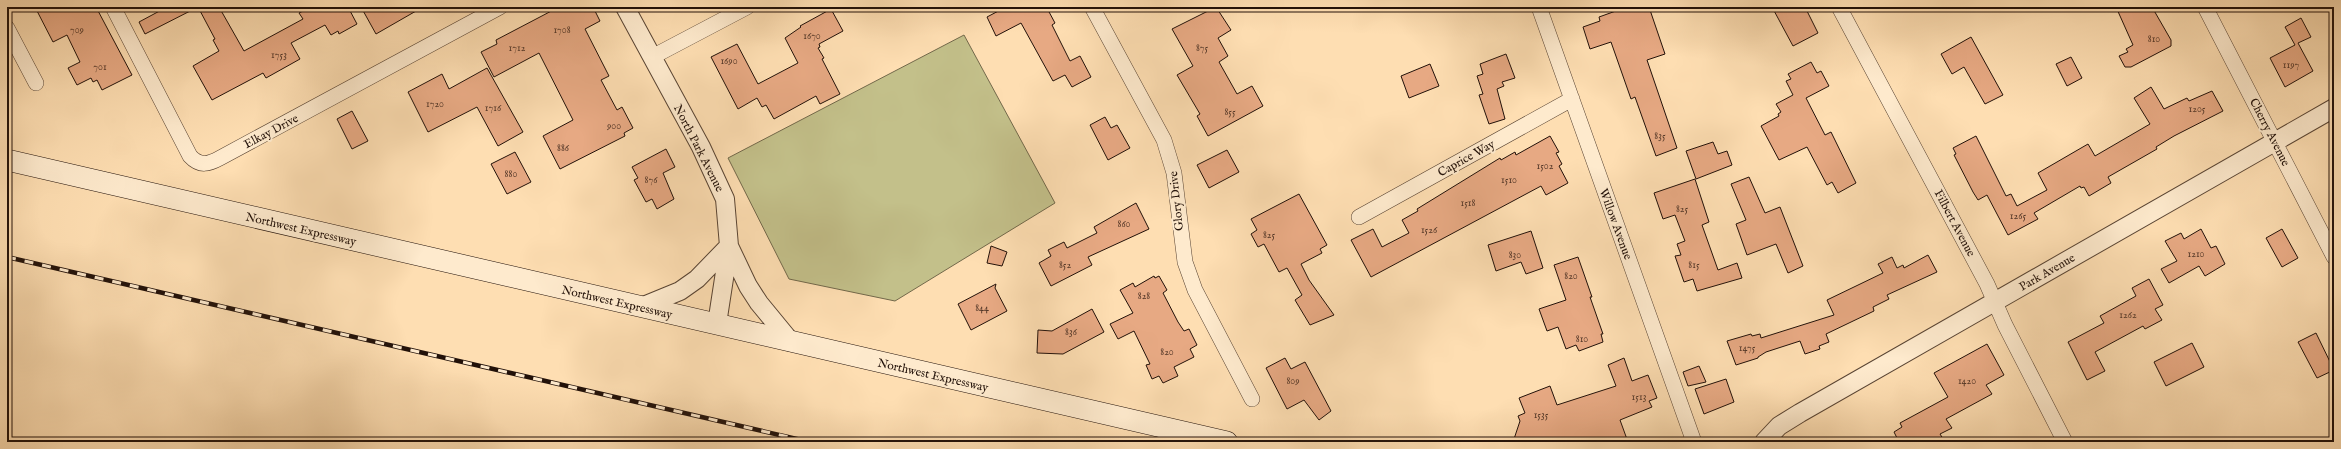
<svg xmlns="http://www.w3.org/2000/svg" width="2341" height="449" font-family="'IM FELL English',serif">
<style>
.green{fill:#c3c08a;stroke:#72684a}
.building{fill:#e7a983;stroke:#221109}
.lines{fill:none;stroke-linecap:round;stroke-linejoin:round}
.minor-casing{stroke:#594433;stroke-width:16}
.tertiary-casing{stroke:#594433;stroke-width:20}
.secondary-casing{stroke:#221109;stroke-width:22}
.minor{stroke:#feeacd;stroke-width:15}
.tertiary{stroke:#feeacd;stroke-width:18}
.secondary{stroke:#feeacd;stroke-width:21}
.rail-casing{stroke:#221109;stroke-width:4.5}
.rail{stroke:#feeacd;stroke-width:3;stroke-dasharray:9;stroke-linecap:butt}
.labels{text-anchor:middle;stroke-width:4;stroke-linejoin:round;paint-order:stroke}
.number-label{font-size:10px;fill:#533728}
.street-label{font-size:12px;fill:#221109;stroke:#feeacd}
</style>
<rect width="100%" height="100%" fill="#fedeb2"/>
<filter id="stains"><feTurbulence type="fractalNoise" baseFrequency=".005" numOctaves="4"/><feColorMatrix values="0 0 0 0 .2 0 0 0 0 .09 0 0 0 0 .02 0 0 0 .5 -.17"/></filter>
<radialGradient id="worn" r=".72"><stop offset=".6" stop-color="#630" stop-opacity="0"/><stop offset="1" stop-color="#630" stop-opacity=".3"/></radialGradient>
<path class="green" d="M964,35L1055,203L895,301L789,279L728,158Z"/>
<path class="building" d="M35,7H96L132,75L102,90L97,80L93,82L91,78L77,85L68,68L80,62L67,35L53,42Z
M167,7H198L145,34L139,22Z
M198,7H219L244,51L303,19L299,13L311,7H348L357,24L339,34L338,31L331,35L325,25L291,43L300,59L266,78L263,73L212,100L193,66L219,51L213,40L215,39Z
M361,7H423L376,34Z
M559,7H593L600,21L585,29L609,76L601,80L617,110L622,107L633,128L624,133L625,136L560,169L543,136L573,120L539,53L494,77L481,52L497,44L496,40Z
M1006,7H1053L1048,10L1055,23L1052,25L1070,61L1080,56L1091,77L1072,87L1065,75L1053,81L1021,23L996,36L987,17Z
M1216,7L1231,30L1218,38L1228,56L1219,62L1237,94L1252,86L1263,106L1208,136L1197,116L1200,114L1177,75L1193,66L1172,29Z
M1627,7H1649L1665,54L1647,60L1677,148L1656,156L1635,97L1631,99L1611,42L1590,49L1583,27L1600,21L1599,17Z
M1772,7H1805L1818,33L1793,46Z
M2116,7H2152L2171,40V46L2131,67H2125L2119,56L2128,52L2126,49L2133,45Z
M831,9L843,31L819,44L820,47L818,48L824,58L822,59L840,94L820,104L816,96L774,119L766,105L762,107L757,98L738,109L711,57L737,44L758,84L798,63L785,38L801,27L800,26Z
M2301,18L2311,37L2298,43L2313,71L2285,87L2270,58L2295,45L2285,27Z
M1971,37L2003,95L1985,104L1964,67L1952,74L1941,54Z
M1506,54L1515,78L1502,82L1504,86L1497,89L1505,119L1489,124L1479,95L1483,94L1477,76L1483,74L1480,64Z
M2071,57L2082,78L2067,86L2056,64Z
M1811,62L1817,73L1821,71L1829,86L1806,98L1825,135L1831,132L1856,183L1838,193L1832,182L1827,185L1807,147L1779,160L1761,126L1779,116L1778,114L1781,112L1776,104L1793,95L1786,81L1791,79L1788,74Z
M1430,64L1439,86L1409,98L1401,76Z
M487,68L523,132L498,146L477,107L428,132L408,92L442,74L449,89Z
M2151,87L2164,109L2187,98L2189,101L2212,91L2223,111L2174,136L2156,147L2157,149L2108,177L2111,183L2089,196L2084,187L2081,188L2080,186L2034,213L2038,219L2008,235L1987,195L1978,200L1973,192L1954,155L1956,154L1953,148L1976,136L2006,196L2011,194L2017,206L2047,190L2038,173L2088,144L2095,156L2150,124L2134,98Z
M352,111L368,141L352,149L337,119Z
M1105,117L1111,128L1117,125L1130,148L1108,160L1090,125Z
M1550,136L1559,152L1556,153L1562,164L1559,166L1568,183L1546,195L1541,186L1371,277L1351,240L1373,229L1382,247L1409,233L1402,220L1418,211L1417,209L1500,158L1501,160L1515,152L1516,155Z
M1713,142L1718,154L1727,151L1732,165L1696,179L1686,151Z
M666,149L675,167L663,173L674,199L657,209L652,199L646,202L634,180L638,178L632,167Z
M1227,150L1239,172L1209,188L1197,165Z
M515,152L531,182L507,194L491,164Z
M1749,177L1765,213L1780,207L1803,266L1788,273L1776,244L1747,255L1736,224L1746,220L1731,184Z
M1695,179L1709,222L1702,225L1718,270L1737,263L1742,278L1697,291L1693,279L1684,282L1675,256L1681,255L1677,244L1685,241L1675,215L1663,219L1654,193Z
M1299,194L1327,245L1320,249L1322,253L1301,264L1309,280L1334,315L1310,325L1295,300L1302,295L1287,268L1279,272L1264,244L1258,247L1251,234L1257,230L1251,219Z
M1136,203L1149,229L1088,257L1092,265L1051,286L1039,263L1051,256L1048,250L1064,242L1067,248L1097,233L1094,227Z
M2201,229L2211,248L2216,246L2225,264L2205,276L2199,266L2169,283L2161,269L2177,261L2165,241L2181,233L2184,239Z
M2282,229L2298,258L2282,267L2266,238Z
M1531,231L1543,268L1526,274L1521,262L1496,271L1488,245Z
M991,246L1007,252L1002,266L987,263Z
M1928,255L1937,272L1887,295L1889,299L1873,307L1874,311L1826,334L1829,342L1819,346L1820,349L1805,354L1800,341L1766,352L1758,357V358L1736,365L1727,341L1751,334L1752,336L1760,334L1761,338L1834,315L1827,300L1883,273L1878,264L1892,257L1897,268L1903,265L1904,268Z
M1578,257L1592,297H1590L1603,334H1601L1603,342L1579,351L1576,345L1566,349L1558,327L1547,331L1539,309L1566,300L1554,265Z
M1154,276L1155,278L1159,276L1167,290L1163,293L1178,322L1184,331L1189,329L1197,345L1190,349L1194,357L1174,367L1178,376L1163,383L1159,376L1152,379L1146,365L1150,364L1134,331L1118,339L1110,324L1133,313L1120,290L1133,283L1135,287Z
M2149,279L2163,305L2155,309L2162,320L2145,329L2143,326L2095,352L2105,371L2087,380L2068,342L2104,323L2100,316L2136,296L2132,288Z
M996,284L995,288L1007,311L971,330L958,304Z
M1092,309L1104,332L1063,354L1037,353L1038,330L1052,331Z
M2316,333L2334,370L2317,378L2298,342Z
M2192,343L2204,367L2166,386L2154,362Z
M1987,344L2004,375L1986,385L1992,394L1946,419L1952,428L1940,434L1945,442H1899L1894,432L1902,427L1900,423L1948,397L1934,373Z
M1285,358L1291,369L1305,362L1331,411L1319,420L1304,400L1287,409L1266,368Z
M1624,358L1632,381L1648,375L1657,398L1649,401L1652,407L1620,420L1628,442H1513L1520,421L1518,416L1525,413L1519,398L1550,386L1557,405L1616,386L1608,365Z
M1699,366L1706,382L1688,386L1683,372Z
M1726,379L1734,402L1704,414L1695,389Z"/>
<g class="lines">
<defs>
<path id="minor" d="M113,7L190,156C200,167 209,164 220,158L500,7
M1092,7L1164,140L1174,173L1185,262L1195,290L1252,399
M1539,7L1694,442
M1839,7L1987,284L2005,325L2065,442
M2205,7L2334,257
M7,28L36,83
M652,57L747,7
M1359,217L1572,99"/>
<path id="tertiary" d="M625,7L701,147L725,199L729,246L717,324
M641,307L680,291L697,279L729,246L748,286L759,303L791,342
M1764,442L1779,426L1800,413L2334,108"/>
<path id="secondary" d="M7,160L1227,442"/>
</defs>
<use href="#minor" class="minor-casing"/>
<use href="#tertiary" class="tertiary-casing"/>
<use href="#secondary" class="secondary-casing"/>
<use href="#minor" class="minor"/>
<use href="#tertiary" class="tertiary"/>
<use href="#secondary" class="secondary"/>
<defs>
<path id="rail" d="M7,257L810,442"/>
</defs>
<use href="#rail" class="rail-casing"/>
<use href="#rail" class="rail"/>
</g>
<g class="labels">
<g class="number-label">
<text x="77" y="33">709</text>
<text x="562" y="33">1708</text>
<text x="812" y="39">1670</text>
<text x="2154" y="42">810</text>
<text x="517" y="51">1712</text>
<text x="1202" y="51">875</text>
<text x="279" y="58">1753</text>
<text x="729" y="64">1690</text>
<text x="2291" y="68">1197</text>
<text x="100" y="70">701</text>
<text x="435" y="107">1720</text>
<text x="493" y="111">1716</text>
<text x="2197" y="112">1205</text>
<text x="1230" y="115">855</text>
<text x="614" y="129">900</text>
<text x="1660" y="139">835</text>
<text x="563" y="151">886</text>
<text x="1545" y="169">1502</text>
<text x="511" y="177">880</text>
<text x="651" y="183">876</text>
<text x="1509" y="183">1510</text>
<text x="1468" y="206">1518</text>
<text x="1682" y="212">825</text>
<text x="2018" y="219">1265</text>
<text x="1124" y="227">860</text>
<text x="1429" y="233">1526</text>
<text x="1269" y="238">825</text>
<text x="2196" y="257">1210</text>
<text x="1515" y="258">830</text>
<text x="1065" y="268">852</text>
<text x="1694" y="268">815</text>
<text x="1571" y="279">820</text>
<text x="1144" y="299">828</text>
<text x="982" y="311">844</text>
<text x="2128" y="318">1262</text>
<text x="1071" y="335">836</text>
<text x="1582" y="342">810</text>
<text x="1747" y="351">1475</text>
<text x="1167" y="355">820</text>
<text x="1293" y="384">809</text>
<text x="1967" y="384">1420</text>
<text x="1639" y="400">1513</text>
<text x="1541" y="418">1535</text>
</g>
<g class="street-label">
<text transform="translate(271 131) rotate(-28)" y="4">Elkay Drive</text>
<text transform="translate(2270 132) rotate(63)" y="4">Cherry Avenue</text>
<text transform="translate(699 148) rotate(63)" y="4">North Park Avenue</text>
<text transform="translate(1466 158) rotate(-29)" y="4">Caprice Way</text>
<text transform="translate(1176 201) rotate(-96)" y="4">Glory Drive</text>
<text transform="translate(1955 223) rotate(62)" y="4">Filbert Avenue</text>
<text transform="translate(1616 224) rotate(70)" y="4">Willow Avenue</text>
<text transform="translate(301 229) rotate(13)" y="4">Northwest Expressway</text>
<text transform="translate(2047 272) rotate(-30)" y="4">Park Avenue</text>
<text transform="translate(617 302) rotate(13)" y="4">Northwest Expressway</text>
<text transform="translate(933 375) rotate(13)" y="4">Northwest Expressway</text>
</g>
</g>
<rect width="2341" height="449" fill="none" stroke="#fedeb2" stroke-width="24"/>
<rect x="8" y="8" width="2325" height="433" fill="none" stroke="#221109" stroke-width="2"/>
<rect x="12" y="12" width="2317" height="425" fill="none" stroke="#221109"/>
<rect width="100%" height="100%" filter="url(#stains)"/>
<rect width="100%" height="100%" fill="url(#worn)"/>
</svg>
